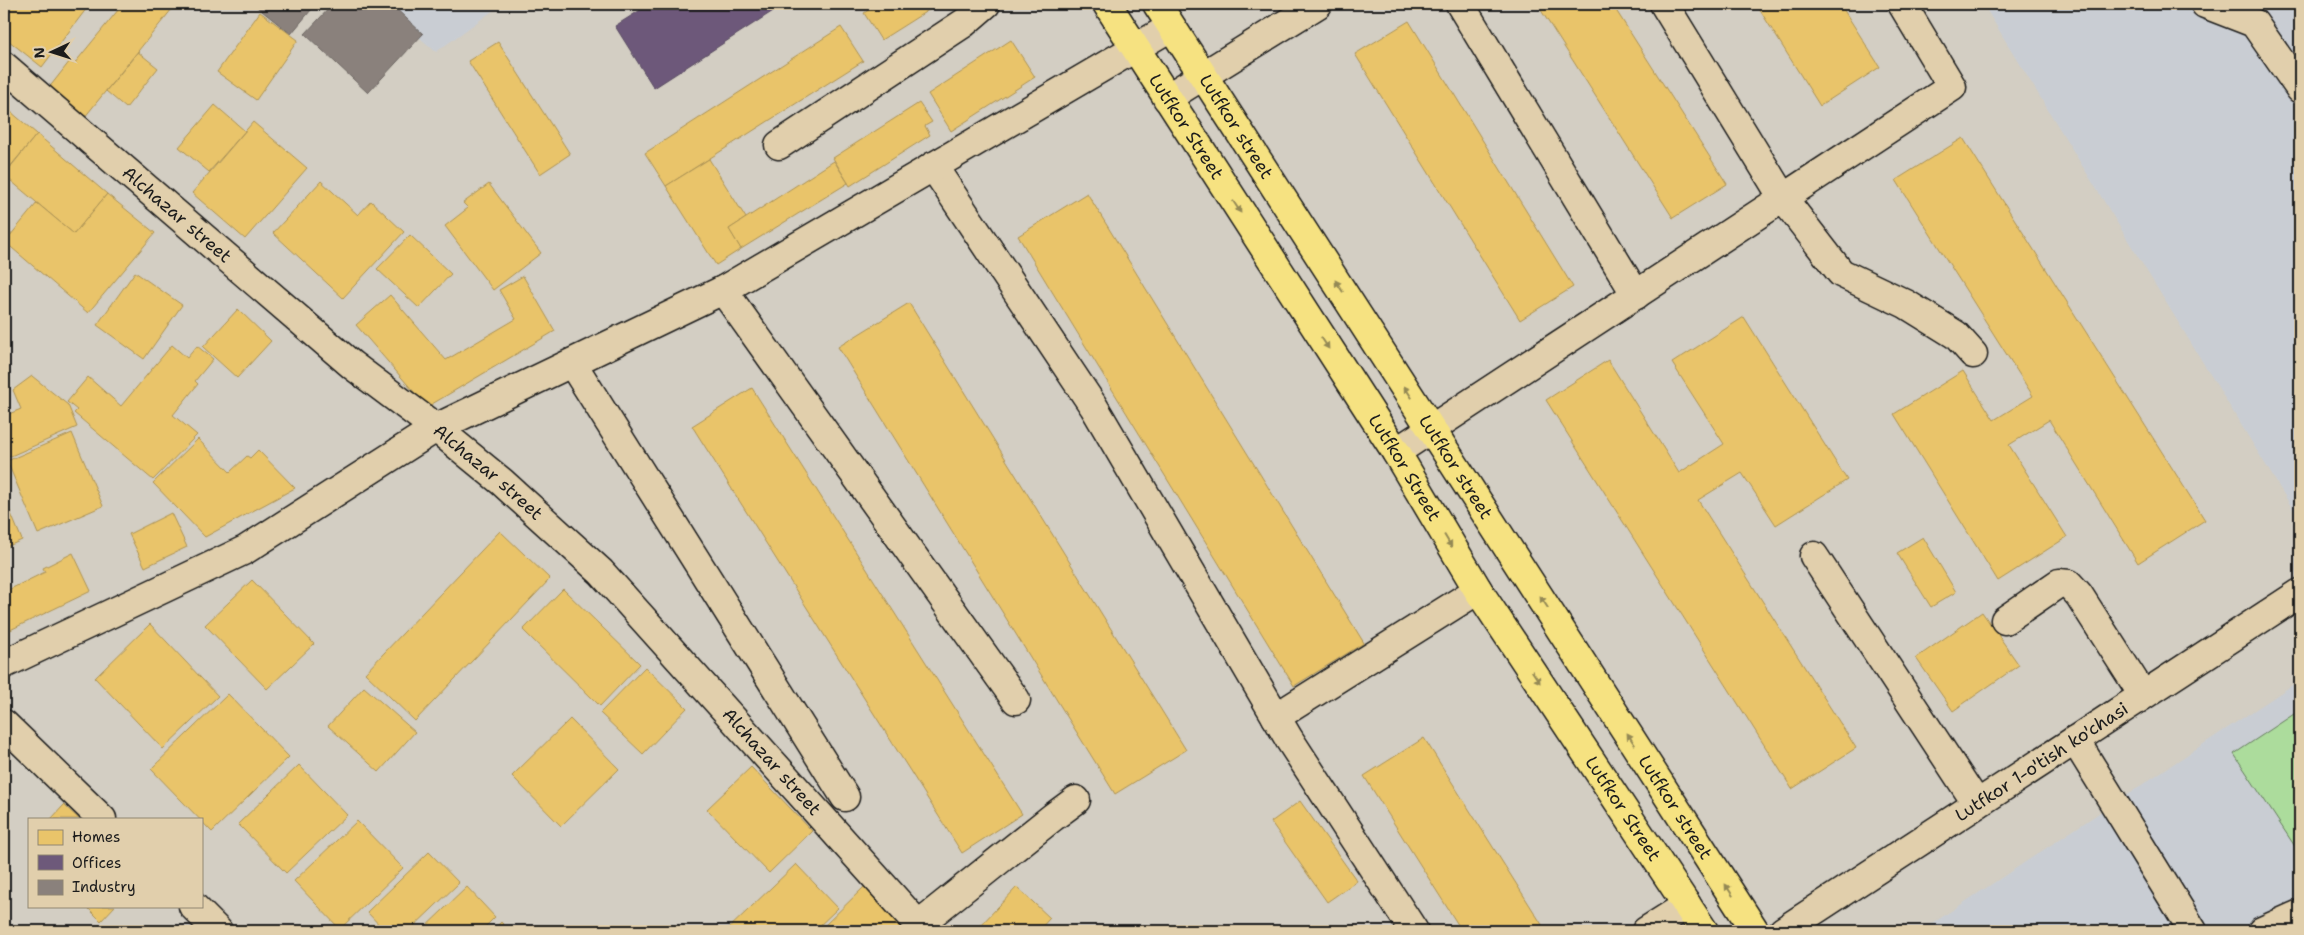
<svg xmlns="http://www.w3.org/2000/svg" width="2304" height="935" viewBox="0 0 2304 935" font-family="'Shantell Sans',sans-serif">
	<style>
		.built { fill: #c9cdd3 }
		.green { fill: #acdc9c; stroke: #647c5c }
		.homes { fill: #e9c46a; stroke: #ac9253 }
		.offices { fill: #6d597a; stroke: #55475e }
		.industry { fill: #8a817c; stroke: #69635f }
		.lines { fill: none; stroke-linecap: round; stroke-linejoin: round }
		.minor-casing { stroke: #1c1c1c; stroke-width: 31 }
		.major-casing { stroke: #1c1c1c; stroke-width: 31 }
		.minor { stroke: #e1cfac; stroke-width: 28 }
		.major { stroke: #f6e281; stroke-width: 28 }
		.oneway { fill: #948954 }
		.labels { text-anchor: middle; stroke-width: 5; stroke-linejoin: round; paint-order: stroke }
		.street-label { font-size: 18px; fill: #1c1c1c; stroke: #e1cfac }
	</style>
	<rect width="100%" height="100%" fill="#d3cec3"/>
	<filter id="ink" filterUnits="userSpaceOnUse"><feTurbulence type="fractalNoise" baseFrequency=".02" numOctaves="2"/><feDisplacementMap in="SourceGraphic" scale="10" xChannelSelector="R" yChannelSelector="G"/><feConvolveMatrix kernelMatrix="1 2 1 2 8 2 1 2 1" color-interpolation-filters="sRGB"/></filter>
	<g filter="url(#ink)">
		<g class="built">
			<path d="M381,4H502L436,52Z"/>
			<path d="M1983,4H2300V507L2294,511Z"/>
			<path d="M2300,680V931H1921Z"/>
		</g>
		<path class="green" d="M2300,710V854L2234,754Z"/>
		<g class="homes">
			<path d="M7,4H90L42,67L4,37V8Z"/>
			<path d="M123,4H176L84,118L48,89L70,61L74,64Z"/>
			<path d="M878,4H938L881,40L864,13Z"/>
			<path d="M1537,4H1612L1727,184L1673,218Z"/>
			<path d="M1756,4H1840L1880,67L1820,106Z"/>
			<path d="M260,12L298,40L256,100L217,72Z"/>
			<path d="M1409,21L1573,287L1520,320L1355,54Z"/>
			<path d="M841,27L863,61L666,186L645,153Z"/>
			<path d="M1011,40L1035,77L951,131L928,94Z"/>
			<path d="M498,42L570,154L540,174L468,61Z"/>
			<path d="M138,52L158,68L126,108L106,91Z"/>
			<path d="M919,103L932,122L925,126L930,135L850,186L833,158Z"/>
			<path d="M215,105L245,131L209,172L179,147Z"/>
			<path d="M4,106L37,134L4,174Z"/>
			<path d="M253,122L307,168L245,239L192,193Z"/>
			<path d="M37,134L107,194L74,234L4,175Z"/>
			<path d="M1963,138L2205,520L2138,563L2049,420L2009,445L2067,537L1998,581L1894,414L1963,371L1994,420L2033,396L1896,180Z"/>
			<path d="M709,159L746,218L729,229L741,249L716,265L666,186Z"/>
			<path d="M834,161L848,183L741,249L729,229Z"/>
			<path d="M321,181L358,215L371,201L404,232L343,298L273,233Z"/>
			<path d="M489,184L541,253L493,290L445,226L468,208L463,203Z"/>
			<path d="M1087,193L1364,643L1294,686L1018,236Z"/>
			<path d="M107,194L155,233L88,313L5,242L37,203L74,234Z"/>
			<path d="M410,235L451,274L419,308L377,269Z"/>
			<path d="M135,272L182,305L144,359L97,325Z"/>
			<path d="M523,276L555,331L427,407L356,325L390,295L446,360L516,319L499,290Z"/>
			<path d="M909,303L1186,750L1115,794L838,347Z"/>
			<path d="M238,309L271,341L237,378L203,347Z"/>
			<path d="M1744,317L1847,480L1776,525L1742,473L1698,500L1856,748L1792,789L1546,400L1608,360L1679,473L1724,444L1672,363Z"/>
			<path d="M172,345L187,358L197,346L213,359L195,381L198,384L173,415L197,435L153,480L74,413L77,410L67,402L88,377L121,406Z"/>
			<path d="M32,376L68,405L77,427L4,459V416L21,409L13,390Z"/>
			<path d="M752,388L1022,814L962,853L692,426Z"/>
			<path d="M72,433L103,506L38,534L7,461Z"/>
			<path d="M198,439L230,472L247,456L250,458L258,450L295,488L205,537L153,483Z"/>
			<path d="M4,497L22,540L4,548Z"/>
			<path d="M171,513L187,547L145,567L129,534Z"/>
			<path d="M500,531L550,579L415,721L365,673Z"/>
			<path d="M1923,537L1956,592L1931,607L1897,553Z"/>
			<path d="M73,553L91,591L4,633V592L45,572L43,568Z"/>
			<path d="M252,580L314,644L267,689L205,625Z"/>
			<path d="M563,589L640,664L600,706L523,630Z"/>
			<path d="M1982,612L2019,665L1953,711L1916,658Z"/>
			<path d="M150,624L218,696L163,749L95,678Z"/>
			<path d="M645,667L687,708L643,754L600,713Z"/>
			<path d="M364,687L415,732L379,772L328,726Z"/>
			<path d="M228,694L289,757L212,832L151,769Z"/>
			<path d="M570,719L619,769L561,826L512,776Z"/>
			<path d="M1424,738L1546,931H1462L1364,776Z"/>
			<path d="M299,765L347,815L286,873L238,824Z"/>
			<path d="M751,767L812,831L769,873L707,809Z"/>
			<path d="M1300,801L1357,881L1327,902L1271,822Z"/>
			<path d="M64,805L79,819H51Z"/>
			<path d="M357,821L403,868L340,929L294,881Z"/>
			<path d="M429,852L459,883L409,931H385L367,912Z"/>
			<path d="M796,864L838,908L814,931H726Z"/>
			<path d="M866,885L911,931H819Z"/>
			<path d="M467,887L495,917L481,931H421Z"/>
			<path d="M1017,887L1050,918L1038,931H984L979,927Z"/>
			<path d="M86,906H115L101,921Z"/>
			<path d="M501,922L510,931H492Z"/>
		</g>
		<path class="offices" d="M650,4H784L654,88L615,26Z"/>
		<g class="industry">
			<path d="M259,4H316L291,34L257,7Z"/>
			<path d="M333,4H391L423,34L368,93L305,34Z"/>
		</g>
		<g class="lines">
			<defs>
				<g id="minor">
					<path d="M1460,4L1636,295"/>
					<path d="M1664,4L1783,198L1841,273L1906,304L1956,335L1973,354"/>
					<path d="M2205,4L2254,23L2300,89"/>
					<path id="s1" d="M4,66L352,365L436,428L502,482L601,572L924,931"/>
					<path d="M1167,98L1318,4"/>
					<path d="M779,145L964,23L986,4"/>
					<path d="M933,166L1094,407L1289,739L1414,931"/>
					<path d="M723,290L1016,700"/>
					<path d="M572,363L845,797"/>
					<path d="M1396,452L1952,87L1902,4"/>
					<path d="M1814,556L1977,804"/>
					<path d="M2005,620L2059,583L2069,584L2079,595L2143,695"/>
					<path d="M4,664L245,550L436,428L723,290L1171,27"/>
					<path d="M1276,717L1478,590"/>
					<path d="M4,724L102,819"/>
					<path d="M2075,740L2193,931"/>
					<path d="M193,906L218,931"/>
					<path d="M918,925L1053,817L1076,800"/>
					<path d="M1646,931L1687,905"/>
					<path id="s2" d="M1783,931L2300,593"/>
					<path d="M2262,931L2300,914"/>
				</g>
				<g id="major">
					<path id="s3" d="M1107,4L1396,452L1478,590L1704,931"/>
					<path id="s4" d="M1157,4L1755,931"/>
				</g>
			</defs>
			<use href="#minor" class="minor-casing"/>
			<use href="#major" class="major-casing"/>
			<use href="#minor" class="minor"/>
			<use href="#major" class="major"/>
		</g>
		<defs><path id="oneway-solid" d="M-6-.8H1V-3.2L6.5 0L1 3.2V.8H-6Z" transform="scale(1.25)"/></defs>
		<g class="oneway">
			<use href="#oneway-solid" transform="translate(1237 207) rotate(57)"/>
			<use href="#oneway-solid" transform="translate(1339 286) rotate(-123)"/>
			<use href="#oneway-solid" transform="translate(1325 343) rotate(57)"/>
			<use href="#oneway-solid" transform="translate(1408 392) rotate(-123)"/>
			<use href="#oneway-solid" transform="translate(1448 541) rotate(59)"/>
			<use href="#oneway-solid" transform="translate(1544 602) rotate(-123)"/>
			<use href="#oneway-solid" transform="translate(1536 677) rotate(56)"/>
			<use href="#oneway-solid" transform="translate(1631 739) rotate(-123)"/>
			<use href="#oneway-solid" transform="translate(1729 890) rotate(-123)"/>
		</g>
	</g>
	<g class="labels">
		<g class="street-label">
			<text dy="6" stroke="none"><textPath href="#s3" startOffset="146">Lutfkor Street</textPath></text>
			<text dy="6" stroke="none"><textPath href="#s4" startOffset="146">Lutfkor street</textPath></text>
			<text dy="6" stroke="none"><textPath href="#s1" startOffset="228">Alchazar street</textPath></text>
			<text dy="6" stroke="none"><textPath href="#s4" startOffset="551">Lutfkor street</textPath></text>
			<text dy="6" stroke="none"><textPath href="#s3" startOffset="551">Lutfkor Street</textPath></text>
			<text dy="6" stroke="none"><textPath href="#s1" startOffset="632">Alchazar street</textPath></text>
			<text dy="6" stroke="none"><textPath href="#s1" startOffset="1038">Alchazar street</textPath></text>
			<text dy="6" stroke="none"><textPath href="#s2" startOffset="309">Lutfkor 1-o'tish ko'chasi</textPath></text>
			<text dy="6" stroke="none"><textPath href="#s4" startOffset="956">Lutfkor street</textPath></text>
			<text dy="6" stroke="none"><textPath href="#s3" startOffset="956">Lutfkor Street</textPath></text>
		</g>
	</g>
	<rect width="2304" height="935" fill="none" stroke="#e1cfac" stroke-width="20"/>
	<rect x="10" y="10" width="2284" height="915" fill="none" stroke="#1c1c1c" stroke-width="2" filter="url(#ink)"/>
	<rect x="28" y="818" width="175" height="90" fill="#e1cfac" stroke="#928772"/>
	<rect x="38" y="830" width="25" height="15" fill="#e9c46a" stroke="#928772"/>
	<text x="72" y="842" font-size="15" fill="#1c1c1c">Homes</text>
	<rect x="38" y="855" width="25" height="15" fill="#6d597a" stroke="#928772"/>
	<text x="72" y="868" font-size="15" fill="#1c1c1c">Offices</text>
	<rect x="38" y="880" width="25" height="15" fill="#8a817c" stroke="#928772"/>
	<text x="72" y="892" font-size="15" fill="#1c1c1c">Industry</text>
	<g transform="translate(52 52) rotate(266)" stroke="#e1cfac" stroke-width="4" paint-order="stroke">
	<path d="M0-4L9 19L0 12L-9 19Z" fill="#1c1c1c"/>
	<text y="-8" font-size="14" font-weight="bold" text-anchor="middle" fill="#1c1c1c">N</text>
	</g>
</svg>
